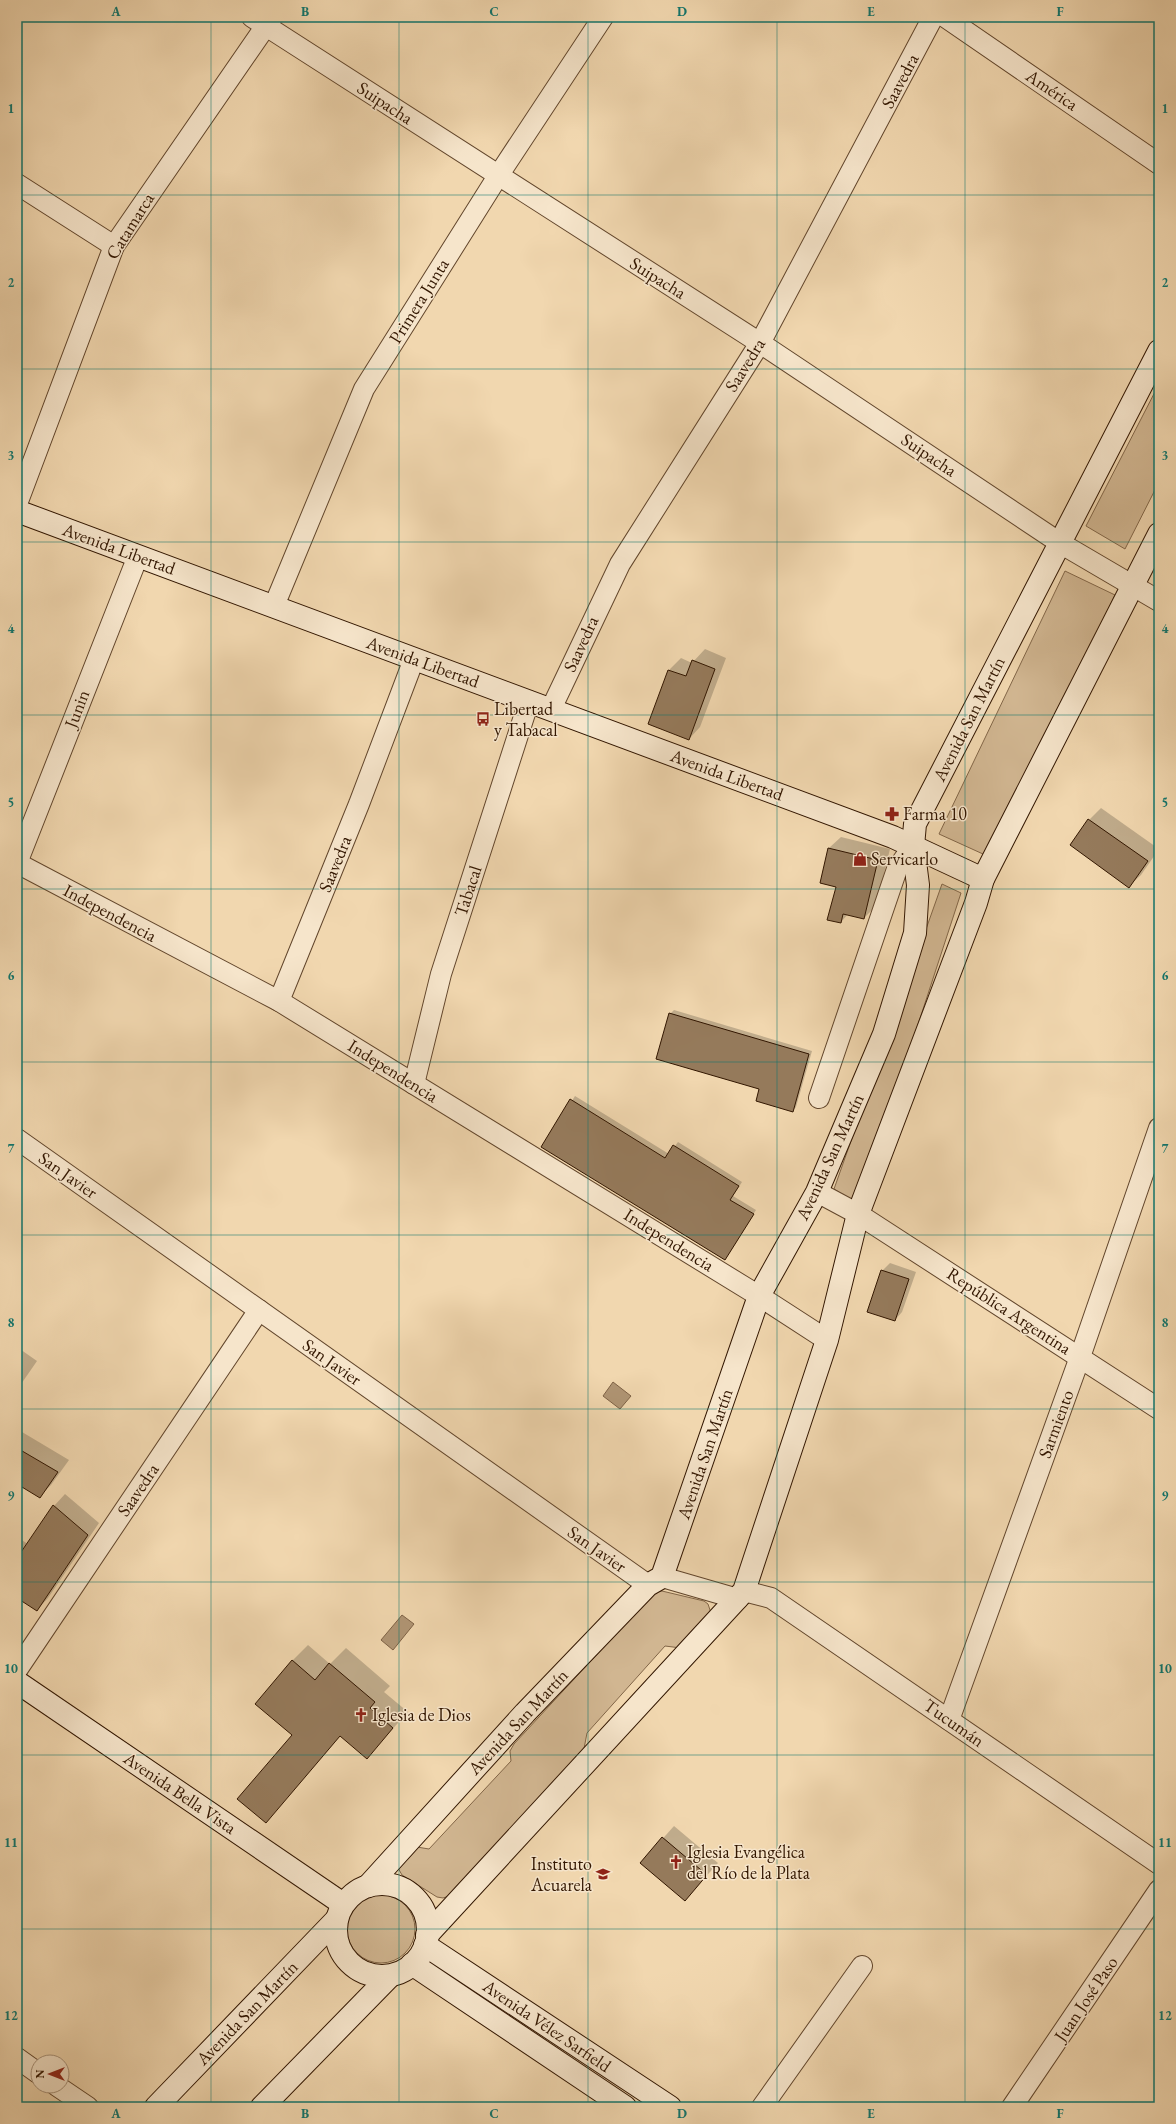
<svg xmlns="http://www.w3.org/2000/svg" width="1176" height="2124" viewBox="0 0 1176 2124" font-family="'EB Garamond',serif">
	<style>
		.green { fill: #d1b691; stroke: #826648 }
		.water { fill: #b09574; stroke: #7e6246 }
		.shadow { fill: #0003 }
		.building { fill: #957a5b; stroke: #321600 }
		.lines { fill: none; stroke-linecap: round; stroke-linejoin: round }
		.street-casing { stroke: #62462c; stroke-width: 22 }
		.secondary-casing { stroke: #321600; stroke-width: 24 }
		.street { stroke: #f6e5cb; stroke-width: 20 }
		.secondary { stroke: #f6e5cb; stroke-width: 22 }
		.grid { fill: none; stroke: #0f766e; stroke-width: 1; stroke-opacity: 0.55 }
		.labels { text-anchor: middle; stroke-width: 3; stroke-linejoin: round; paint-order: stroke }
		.street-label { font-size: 18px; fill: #321600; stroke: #f6e5cb }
		.poi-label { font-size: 18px; fill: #321600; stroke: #f6e5cb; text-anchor: start }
		.neatline { fill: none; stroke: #0f766e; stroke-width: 1.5 }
		.grid-label { font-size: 13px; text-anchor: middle; font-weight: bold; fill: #0f766e }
	</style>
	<rect width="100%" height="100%" fill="#f1d7af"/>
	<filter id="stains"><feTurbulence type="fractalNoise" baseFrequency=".005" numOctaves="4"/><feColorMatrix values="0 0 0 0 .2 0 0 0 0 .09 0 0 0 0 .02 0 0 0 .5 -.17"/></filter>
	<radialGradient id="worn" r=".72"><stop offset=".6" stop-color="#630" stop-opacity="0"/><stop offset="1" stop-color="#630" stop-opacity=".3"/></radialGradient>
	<g class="green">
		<path d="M1159,384V482L1125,549L1086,526Z"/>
		<path d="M1065,571L1115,595L994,859L939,834Z"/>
		<path d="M942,884L961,893L859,1205L834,1189Z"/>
		<path d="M662,1591L704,1601L708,1604L711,1613L681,1648L665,1646L587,1733L582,1759L449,1896L443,1898L437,1897L402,1875L398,1868L417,1847L429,1849L511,1761L510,1751L514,1744L650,1597L656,1592Z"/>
		<circle cx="381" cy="1929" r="34"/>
	</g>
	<g class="water">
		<path d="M613,1382L631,1396L620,1409L603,1396Z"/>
		<path d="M402,1615L414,1624L393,1650L381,1640Z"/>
	</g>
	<g class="shadow">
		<path d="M705,649L726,658L700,727L689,739L649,724L669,670L681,658L692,663Z"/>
		<path d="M1101,808L1159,849L1141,875L1129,886L1071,845L1089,820Z"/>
		<path d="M841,837L890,849L876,906L864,918L848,914L841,922L837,887L829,848Z"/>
		<path d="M674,1010L812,1051L796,1107L793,1111L760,1088L670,1014Z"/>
		<path d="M575,1096L669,1154L678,1142L742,1182L733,1196L756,1210L725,1259L543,1146Z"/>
		<path d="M890,1263L916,1272L902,1312L895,1320L882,1271Z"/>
		<path d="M17,1347L37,1361L17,1390Z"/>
		<path d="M17,1429L69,1460L51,1485L40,1496L17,1483Z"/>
		<path d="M65,1494L99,1523L48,1598L37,1610L17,1598V1537L28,1544L54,1506Z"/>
		<path d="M308,1645L330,1664L346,1648L390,1686L384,1692L408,1712L367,1757L341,1735L265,1822L293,1735L292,1661Z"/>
		<path d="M674,1826L718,1863L685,1900L641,1863Z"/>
	</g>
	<g class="building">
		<path d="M692,660L715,669L689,740L648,724L668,670L686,676Z"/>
		<path d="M1088,819L1148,861L1129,888L1070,845Z"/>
		<path d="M828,848L878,860L864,919L843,914L841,923L827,920L836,887L820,883Z"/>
		<path d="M669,1013L809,1054L793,1112L756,1101L759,1089L656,1059Z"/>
		<path d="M570,1099L665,1158L673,1145L739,1186L730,1200L754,1214L725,1260L541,1147Z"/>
		<path d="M881,1270L909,1279L895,1321L867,1312Z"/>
		<path d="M17,1448L58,1472L40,1498L17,1484Z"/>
		<path d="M53,1505L88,1535L37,1611L17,1598V1558Z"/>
		<path d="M292,1660L315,1680L329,1663L375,1702L370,1708L393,1728L367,1759L340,1736L266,1823L237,1799L292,1735L255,1704Z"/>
		<path d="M662,1837L707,1875L685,1901L640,1863Z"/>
	</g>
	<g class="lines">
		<defs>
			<g id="street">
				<path d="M252,17L760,343L1060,543L1159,601"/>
				<path d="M945,17L1159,164"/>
				<path d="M17,184L114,246"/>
				<path d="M17,504L114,246L272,17"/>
				<path d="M274,606L364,389L498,176L603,17"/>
				<path d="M551,709L620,564L760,343L933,17"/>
				<path d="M17,863L279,1001L759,1296L827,1340"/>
				<path d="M17,863L138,556"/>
				<path d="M279,1001L359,804L414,659"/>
				<path d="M414,1084L441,974L529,701"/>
				<path d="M819,1098L897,869L913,846"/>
				<path d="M17,1139L648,1585"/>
				<path d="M817,1192L858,1214L1159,1409"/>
				<path d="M662,1577L738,1599"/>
				<path d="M744,1591L771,1598L1159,1864"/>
				<path d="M17,1670L259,1310"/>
				<path d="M949,1720L1080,1357L1159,1128"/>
				<path d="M17,2058L38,2073"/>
				<path d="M57,2086L88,2107"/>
				<path d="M762,2107L862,1966"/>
				<path d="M1012,2107L1159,1890"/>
			</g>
			<g id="secondary">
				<path d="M17,511L893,837L983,879"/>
				<path d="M17,1682L343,1904"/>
				<circle cx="382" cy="1930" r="46"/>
				<path d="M368,1886L525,1713L648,1585L662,1577L759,1296L817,1192L884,1034L915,933L918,885L913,846L915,824L1159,351"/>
				<path d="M427,1935L744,1591L827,1340L858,1214L976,903L983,879L1159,534"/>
				<path d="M425,1945L670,2107"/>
				<path d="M412,1964L625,2107"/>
				<path d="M156,2107L337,1919"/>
				<path d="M262,2107L390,1976"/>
			</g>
		</defs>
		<use href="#street" class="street-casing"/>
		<use href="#secondary" class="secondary-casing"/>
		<use href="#street" class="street"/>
		<use href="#secondary" class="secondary"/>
	</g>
	<path class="grid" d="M211,17V2107M399,17V2107M588,17V2107M777,17V2107M965,17V2107M17,195H1159M17,369H1159M17,542H1159M17,715H1159M17,889H1159M17,1062H1159M17,1235H1159M17,1409H1159M17,1582H1159M17,1755H1159M17,1929H1159"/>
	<defs>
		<symbol id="bus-bare" viewBox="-9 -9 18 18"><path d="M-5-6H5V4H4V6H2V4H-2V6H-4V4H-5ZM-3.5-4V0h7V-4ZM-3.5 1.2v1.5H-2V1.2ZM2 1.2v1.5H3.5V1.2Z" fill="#8f2418" stroke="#f6e5cb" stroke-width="2.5" paint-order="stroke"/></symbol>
		<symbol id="pharmacy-bare" viewBox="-9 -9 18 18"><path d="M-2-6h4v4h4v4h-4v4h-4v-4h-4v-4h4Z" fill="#8f2418" stroke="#f6e5cb" stroke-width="2.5" paint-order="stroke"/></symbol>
		<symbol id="shop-bare" viewBox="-9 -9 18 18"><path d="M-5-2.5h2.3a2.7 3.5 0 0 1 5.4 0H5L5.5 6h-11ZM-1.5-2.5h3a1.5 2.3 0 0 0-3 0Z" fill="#8f2418" stroke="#f6e5cb" stroke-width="2.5" paint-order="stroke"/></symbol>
		<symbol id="church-bare" viewBox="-9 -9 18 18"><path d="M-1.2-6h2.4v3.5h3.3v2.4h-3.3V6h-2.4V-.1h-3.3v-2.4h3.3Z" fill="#8f2418" stroke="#f6e5cb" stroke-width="2.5" paint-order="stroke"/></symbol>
		<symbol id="school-bare" viewBox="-9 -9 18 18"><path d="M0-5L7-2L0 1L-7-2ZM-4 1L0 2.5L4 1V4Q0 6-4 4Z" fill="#8f2418" stroke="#f6e5cb" stroke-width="2.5" paint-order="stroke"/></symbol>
	</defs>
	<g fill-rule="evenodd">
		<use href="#bus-bare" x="473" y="709" width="20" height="20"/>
		<use href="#pharmacy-bare" x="882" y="804" width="20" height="20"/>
		<use href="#shop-bare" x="850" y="849" width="20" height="20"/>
		<use href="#church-bare" x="351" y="1705" width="20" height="20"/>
		<use href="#church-bare" x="666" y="1852" width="20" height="20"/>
		<use href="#school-bare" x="593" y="1864" width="20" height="20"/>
	</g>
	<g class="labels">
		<g class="street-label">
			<text transform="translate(900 81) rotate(-62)" y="6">Saavedra</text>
			<text transform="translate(1052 90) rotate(34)" y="6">América</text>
			<text transform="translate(385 103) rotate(33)" y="6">Suipacha</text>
			<text transform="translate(130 226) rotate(-58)" y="6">Catamarca</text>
			<text transform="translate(658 278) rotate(32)" y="6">Suipacha</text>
			<text transform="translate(419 301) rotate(-58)" y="6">Primera Junta</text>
			<text transform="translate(745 365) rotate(-58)" y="6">Saavedra</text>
			<text transform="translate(929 455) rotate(34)" y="6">Suipacha</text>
			<text transform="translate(119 549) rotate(20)" y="6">Avenida Libertad</text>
			<text transform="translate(581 644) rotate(-65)" y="6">Saavedra</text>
			<text transform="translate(423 662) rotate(20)" y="6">Avenida Libertad</text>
			<text transform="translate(77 709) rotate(-69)" y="6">Junin</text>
			<text transform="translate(969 719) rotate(-63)" y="6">Avenida San Martín</text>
			<text transform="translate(727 775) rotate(20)" y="6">Avenida Libertad</text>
			<text transform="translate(335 864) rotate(-68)" y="6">Saavedra</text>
			<text transform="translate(468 891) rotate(-72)" y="6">Tabacal</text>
			<text transform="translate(110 913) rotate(28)" y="6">Independencia</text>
			<text transform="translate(393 1071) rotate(32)" y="6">Independencia</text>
			<text transform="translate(830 1157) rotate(-65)" y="6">Avenida San Martín</text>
			<text transform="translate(68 1175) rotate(35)" y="6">San Javier</text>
			<text transform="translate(669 1240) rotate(32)" y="6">Independencia</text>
			<text transform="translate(1009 1311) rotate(33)" y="6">República Argentina</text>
			<text transform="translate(332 1362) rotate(35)" y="6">San Javier</text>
			<text transform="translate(1056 1424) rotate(-70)" y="6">Sarmiento</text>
			<text transform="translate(705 1454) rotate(-71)" y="6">Avenida San Martín</text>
			<text transform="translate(138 1490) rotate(-56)" y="6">Saavedra</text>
			<text transform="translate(597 1549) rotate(35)" y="6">San Javier</text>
			<text transform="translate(518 1722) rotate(-47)" y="6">Avenida San Martín</text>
			<text transform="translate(954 1723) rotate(35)" y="6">Tucumán</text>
			<text transform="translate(180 1793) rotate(34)" y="6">Avenida Bella Vista</text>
			<text transform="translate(1086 1999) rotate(-56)" y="6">Juan José Paso</text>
			<text transform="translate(247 2013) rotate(-46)" y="6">Avenida San Martín</text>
			<text transform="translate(547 2026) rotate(34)" y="6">Avenida Vélez Sarfield</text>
		</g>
		<g class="poi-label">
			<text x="494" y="715">Libertad<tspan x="494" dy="21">y Tabacal</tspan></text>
			<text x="903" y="820">Farma 10</text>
			<text x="871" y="865">Servicarlo</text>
			<text x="372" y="1721">Iglesia de Dios</text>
			<text x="687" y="1858">Iglesia Evangélica<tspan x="687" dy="21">del Río de la Plata</tspan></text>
			<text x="592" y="1870" text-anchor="end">Instituto<tspan x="592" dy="21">Acuarela</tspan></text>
		</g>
	</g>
	<rect width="1176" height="2124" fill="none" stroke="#f1d7af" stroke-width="44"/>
	<g transform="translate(50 2074) rotate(270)"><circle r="19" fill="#f6e5cb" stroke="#a8927a"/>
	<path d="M0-3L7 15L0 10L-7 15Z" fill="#8f2418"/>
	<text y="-6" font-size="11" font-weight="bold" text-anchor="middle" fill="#321600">N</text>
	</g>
	<rect x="22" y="22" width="1132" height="2080" class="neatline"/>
	<g class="grid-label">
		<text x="116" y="16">A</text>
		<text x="305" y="16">B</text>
		<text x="494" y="16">C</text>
		<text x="682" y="16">D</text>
		<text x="871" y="16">E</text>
		<text x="1060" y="16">F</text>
		<text x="11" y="113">1</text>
		<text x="1165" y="113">1</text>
		<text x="11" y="287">2</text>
		<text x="1165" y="287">2</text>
		<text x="11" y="460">3</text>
		<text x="1165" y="460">3</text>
		<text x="11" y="633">4</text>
		<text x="1165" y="633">4</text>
		<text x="11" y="807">5</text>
		<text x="1165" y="807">5</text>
		<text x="11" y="980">6</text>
		<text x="1165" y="980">6</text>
		<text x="11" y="1153">7</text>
		<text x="1165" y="1153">7</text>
		<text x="11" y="1327">8</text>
		<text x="1165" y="1327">8</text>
		<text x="11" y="1500">9</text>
		<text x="1165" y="1500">9</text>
		<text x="11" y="1673">10</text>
		<text x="1165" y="1673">10</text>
		<text x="11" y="1847">11</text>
		<text x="1165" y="1847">11</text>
		<text x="11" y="2020">12</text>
		<text x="1165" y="2020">12</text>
		<text x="116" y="2118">A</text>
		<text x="305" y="2118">B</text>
		<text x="494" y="2118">C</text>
		<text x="682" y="2118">D</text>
		<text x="871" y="2118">E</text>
		<text x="1060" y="2118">F</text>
	</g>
	<rect width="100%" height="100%" filter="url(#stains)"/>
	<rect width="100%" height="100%" fill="url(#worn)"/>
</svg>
